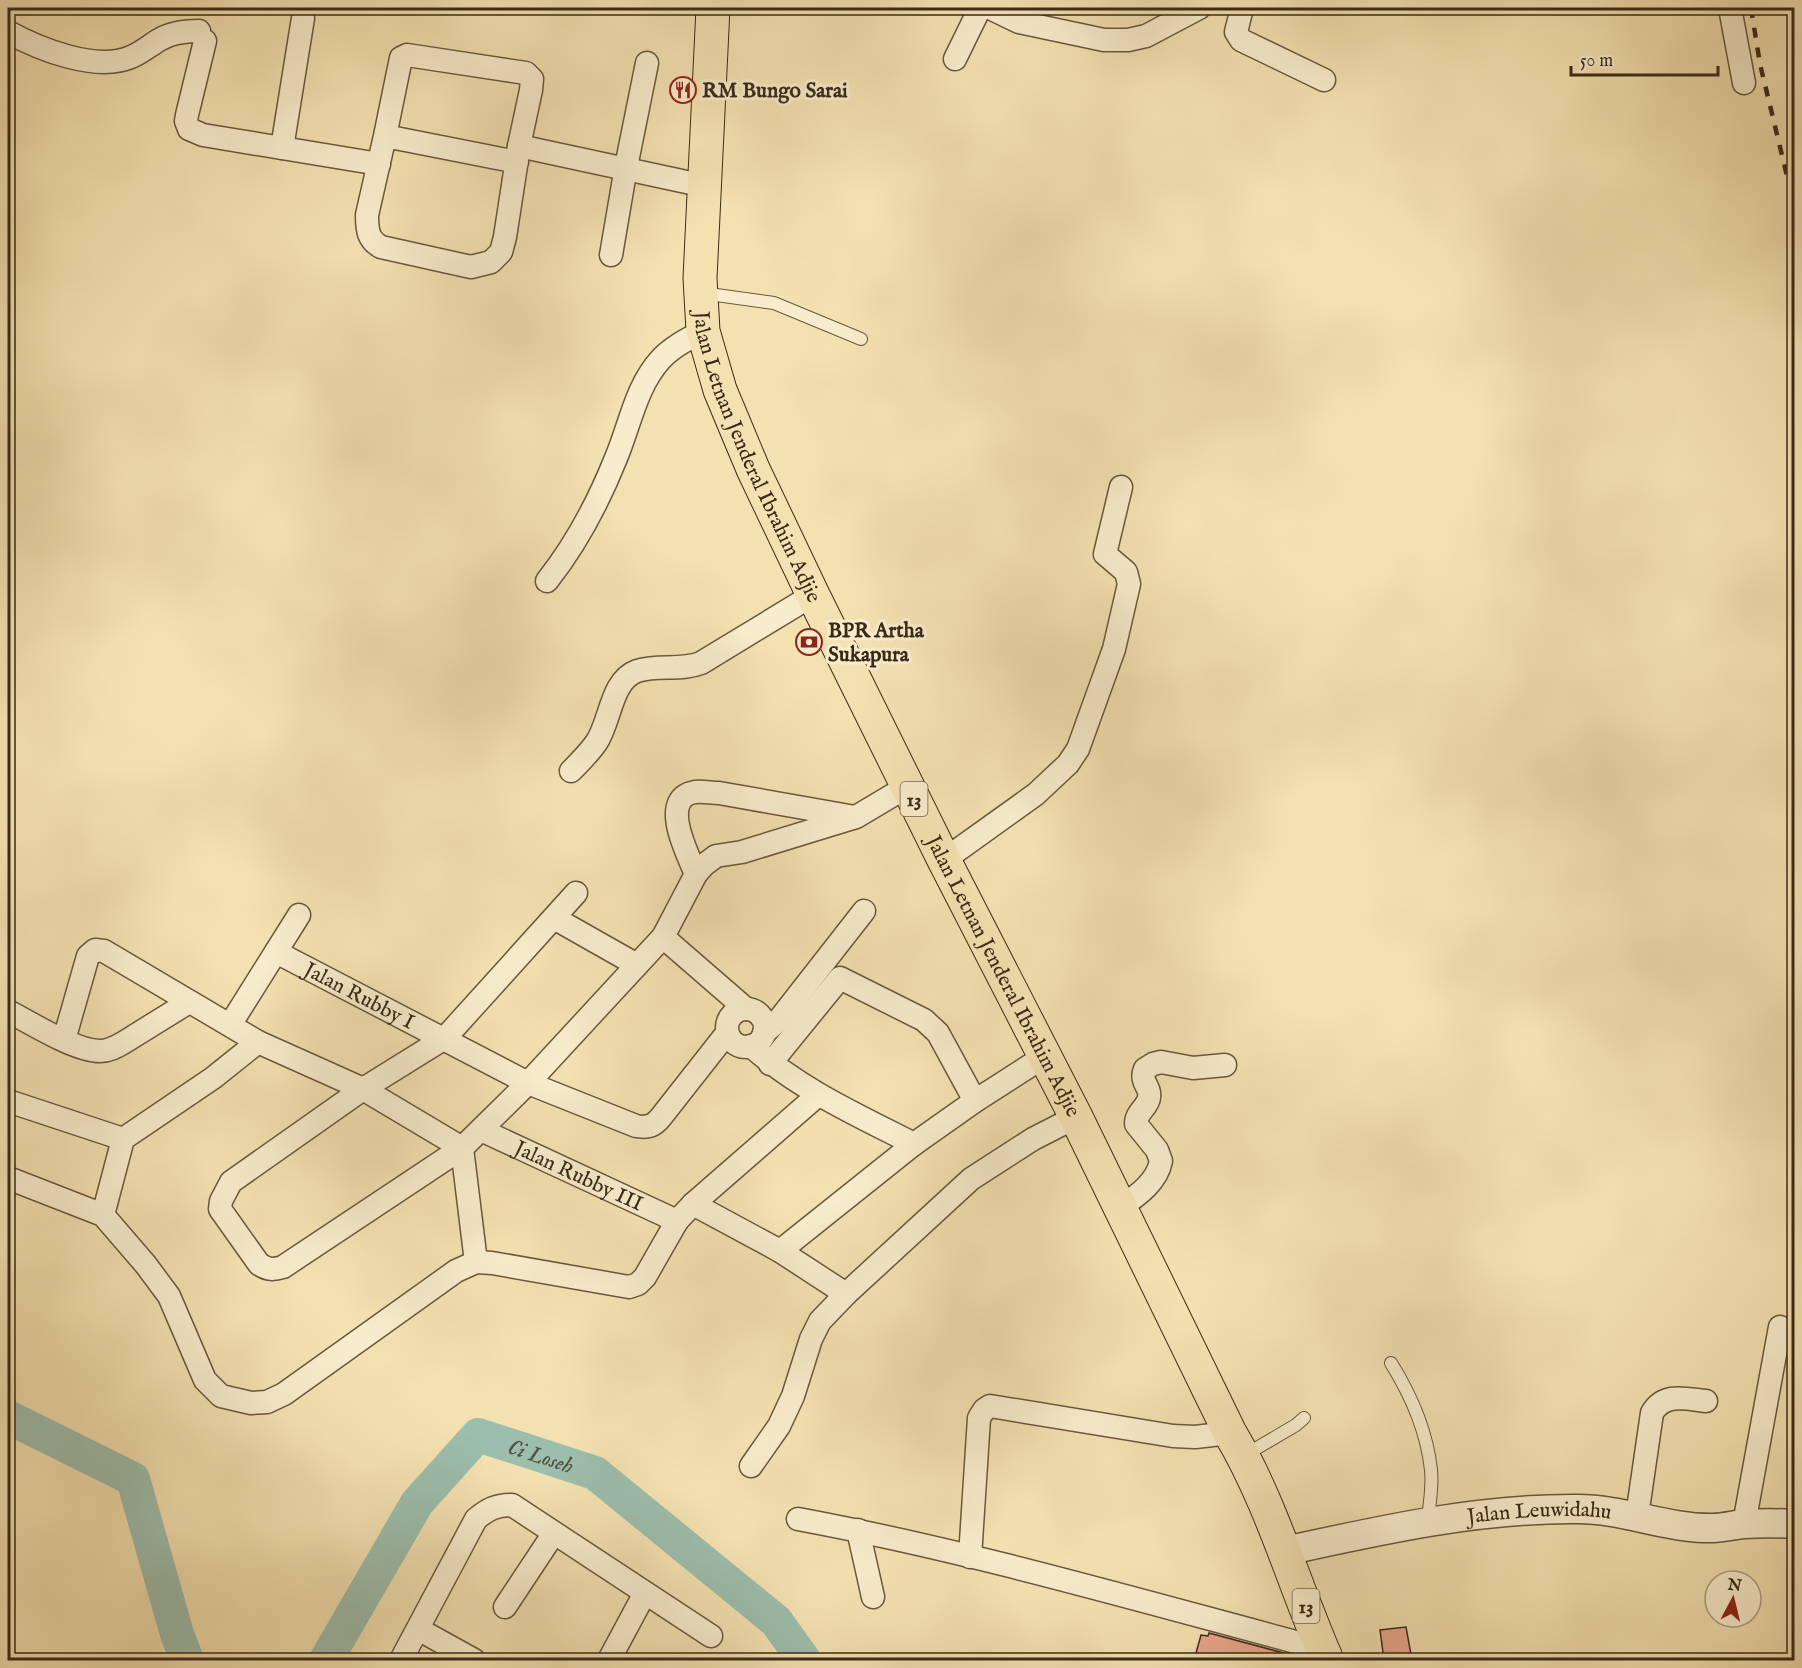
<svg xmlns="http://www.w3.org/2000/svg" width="1802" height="1668" viewBox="0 0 1802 1668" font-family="'IM FELL English',serif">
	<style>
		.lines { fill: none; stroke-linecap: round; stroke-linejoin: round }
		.river { stroke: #9cbeac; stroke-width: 34 }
		.building { fill: #e9a78c; stroke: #392a18; stroke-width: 1.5 }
		.service-casing { stroke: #68583e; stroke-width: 14 }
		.minor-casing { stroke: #68583e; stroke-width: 25 }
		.tertiary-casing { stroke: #68583e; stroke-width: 31 }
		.trunk-casing { stroke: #392a18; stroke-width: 35 }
		.service { stroke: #f8eccc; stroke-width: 12 }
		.minor { stroke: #f8eccc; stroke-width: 22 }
		.tertiary { stroke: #f8eccc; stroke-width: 28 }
		.trunk { stroke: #f4e1b1; stroke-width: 33 }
		.rail { stroke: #392a18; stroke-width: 4.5; stroke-dasharray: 10 10; stroke-linecap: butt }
		.labels { text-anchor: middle; stroke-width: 6; stroke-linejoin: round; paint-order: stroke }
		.shield { fill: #f8eccc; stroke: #72644e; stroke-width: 1.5 }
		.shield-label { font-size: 20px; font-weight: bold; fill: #392a18 }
		.poi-label { font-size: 21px; font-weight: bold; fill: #392a18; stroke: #f8eccc; text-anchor: start }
		.street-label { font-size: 21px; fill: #392a18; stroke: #f8eccc }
		.water-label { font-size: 22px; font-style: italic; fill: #524f3d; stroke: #f8eccc }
	</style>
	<rect width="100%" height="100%" fill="#f4e1b1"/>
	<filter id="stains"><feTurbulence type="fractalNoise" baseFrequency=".00333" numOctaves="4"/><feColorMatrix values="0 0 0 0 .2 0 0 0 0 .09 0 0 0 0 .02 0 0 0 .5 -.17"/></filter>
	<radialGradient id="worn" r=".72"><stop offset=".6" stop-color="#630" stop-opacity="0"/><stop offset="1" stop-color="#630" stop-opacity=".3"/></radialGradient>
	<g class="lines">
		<g class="river">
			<path d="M8,1417L133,1479L177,1634L187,1660"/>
			<path id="s1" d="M326,1660L417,1503L478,1435L595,1473L776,1621L804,1660"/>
		</g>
	</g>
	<g class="building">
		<path d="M1406,1627L1412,1660H1384L1380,1630Z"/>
		<path d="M1209,1633L1306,1659L1307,1660H1194L1201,1635L1208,1636Z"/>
	</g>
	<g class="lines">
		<defs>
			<g id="service">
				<path d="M702,293L774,303L861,339"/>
				<path d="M1391,1363C1411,1395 1427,1432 1431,1470C1433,1487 1429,1505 1428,1521"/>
				<path d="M1245,1455L1296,1425L1304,1418"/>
			</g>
			<g id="minor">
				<path d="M990,8L1019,22L1104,40H1128L1146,36L1199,8"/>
				<path d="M1242,8L1236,32L1241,40L1324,80"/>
				<path d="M1730,8L1744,83"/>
				<path d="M8,32C39,49 96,72 131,57C141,53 149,46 159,40C170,33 185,31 199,31"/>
				<path d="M205,41L187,115L186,121L189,129L203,135L379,164"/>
				<path d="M955,59L980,8"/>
				<path d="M385,136L367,215C367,230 368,240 381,247L471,267L491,262L501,252L505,237L519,146L531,90L532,79L526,73L407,55L401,58L385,136L517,162"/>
				<path d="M519,146L705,186"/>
				<path d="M282,148L303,18"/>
				<path d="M611,255L626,167L647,63"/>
				<path d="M547,581C577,543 598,503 616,458C630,425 636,386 661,359C672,347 688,339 703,331"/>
				<path d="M571,771C580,762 589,753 596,743C611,722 610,681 637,671C657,664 681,671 701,663L813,595"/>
				<path d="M944,860L1036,794L1068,764L1078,749L1114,649L1129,584L1126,572L1105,554L1121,487"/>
				<path d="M696,874C688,855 658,798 695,792C703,791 711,793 719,793L855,817"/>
				<path d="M576,893L445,1038L363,1089L231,1182L221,1201L220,1209L259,1264C268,1270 273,1270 283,1267L462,1148L528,1083L663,937L696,874L704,865L716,856L742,852L856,817L908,786"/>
				<path d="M554,918L637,965"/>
				<path d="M663,937L746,1009"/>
				<path id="s2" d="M276,952L528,1083L636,1126C648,1128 654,1126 661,1117L727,1033"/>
				<circle cx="746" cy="1028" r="19"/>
				<path d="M8,1011C31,1023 75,1051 100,1051C109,1051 116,1047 123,1043L189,1002"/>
				<path d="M230,1025L299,915"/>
				<path d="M764,1033L778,1021L864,911"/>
				<path d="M64,1040L88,956L95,950L104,951L258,1042"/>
				<path d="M751,1046C799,1089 857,1115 914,1144"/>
				<path d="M770,1064L840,978L924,1020L938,1033L975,1101"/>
				<path d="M8,1101L123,1139"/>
				<path id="s3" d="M481,1130L677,1221"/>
				<path d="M8,1178L103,1215L146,1265L169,1296L205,1380L221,1396L251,1403L267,1402L284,1394L456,1271L476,1262L492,1263L629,1287L638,1284L645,1277L677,1221L693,1204L818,1095"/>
				<path d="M693,1204L780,1251L914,1144L975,1101L1045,1056"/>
				<path d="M1121,1207C1138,1195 1157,1182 1161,1161L1157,1150L1136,1124C1136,1112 1147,1108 1149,1098C1152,1087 1139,1083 1145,1069L1153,1064L1161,1062L1193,1068L1225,1065"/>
				<path d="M103,1215L123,1139L213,1078L258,1042L363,1089L462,1148L476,1262"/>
				<path d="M780,1251L846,1294"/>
				<path d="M751,1466L779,1426L793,1396L811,1339L820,1321L846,1294L971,1179L1033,1139L1076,1117"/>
				<path d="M1637,1516L1652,1413C1664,1392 1686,1399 1706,1401"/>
				<path d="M798,1519C975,1552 1148,1603 1322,1649"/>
				<path d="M1744,1524L1780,1327"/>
				<path d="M858,1530L873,1597"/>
				<path d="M970,1557L979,1418L984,1410L990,1406L1173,1436L1195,1437L1230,1433"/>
				<path d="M505,1607L554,1533"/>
				<path d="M418,1629L474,1660"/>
				<path d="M401,1660L476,1519C488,1509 496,1505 512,1505L711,1636"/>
				<path d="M609,1660L645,1593"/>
			</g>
			<g id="tertiary">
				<path id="s4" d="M1285,1551C1381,1530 1479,1508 1578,1509C1624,1509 1667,1529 1713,1528C1723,1528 1734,1525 1744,1524C1761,1523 1778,1523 1794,1524"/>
			</g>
			<g id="trunk">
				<path id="s5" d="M713,8L700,278L703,331L720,390L753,469L813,595L944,860L1076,1117L1230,1433C1272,1504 1294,1585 1327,1660"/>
			</g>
		</defs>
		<use href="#service" class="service-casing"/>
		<use href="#minor" class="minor-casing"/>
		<use href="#tertiary" class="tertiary-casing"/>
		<use href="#trunk" class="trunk-casing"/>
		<use href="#service" class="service"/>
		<use href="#minor" class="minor"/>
		<use href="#tertiary" class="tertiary"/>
		<use href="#trunk" class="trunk"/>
		<path class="rail" d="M1751,8L1760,64L1794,205"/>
	</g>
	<defs>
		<symbol id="restaurant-ring" viewBox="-11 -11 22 22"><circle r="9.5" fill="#f8eccc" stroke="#8f2418" stroke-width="1.5"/><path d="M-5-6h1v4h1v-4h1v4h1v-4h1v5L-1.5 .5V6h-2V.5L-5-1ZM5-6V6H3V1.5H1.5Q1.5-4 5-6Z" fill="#8f2418"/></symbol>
		<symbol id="bank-ring" viewBox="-11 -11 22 22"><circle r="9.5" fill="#f8eccc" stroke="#8f2418" stroke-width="1.5"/><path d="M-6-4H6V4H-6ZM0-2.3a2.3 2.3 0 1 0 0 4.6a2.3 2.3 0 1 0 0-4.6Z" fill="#8f2418"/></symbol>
	</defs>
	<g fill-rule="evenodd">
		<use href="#restaurant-ring" x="668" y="75" width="30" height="30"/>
		<use href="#bank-ring" x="794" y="627" width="30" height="30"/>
	</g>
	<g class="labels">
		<g class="shield">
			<rect x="900.5" y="782" width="27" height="34" rx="4.5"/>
			<rect x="1292.5" y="1589" width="27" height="34" rx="4.5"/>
		</g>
		<g class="shield-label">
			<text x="914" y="806">13</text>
			<text x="1306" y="1613">13</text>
		</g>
		<g class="poi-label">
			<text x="702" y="97">RM Bungo Sarai</text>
			<text x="828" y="637">BPR Artha<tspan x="828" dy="24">Sukapura</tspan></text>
		</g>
		<g class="street-label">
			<text dy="7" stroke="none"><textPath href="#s5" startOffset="460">Jalan Letnan Jenderal Ibrahim Adjie</textPath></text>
			<text dy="7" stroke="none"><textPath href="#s5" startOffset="1036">Jalan Letnan Jenderal Ibrahim Adjie</textPath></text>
			<text dy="7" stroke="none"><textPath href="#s2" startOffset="94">Jalan Rubby I</textPath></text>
			<text dy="7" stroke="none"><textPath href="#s3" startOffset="108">Jalan Rubby III</textPath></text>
			<text dy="7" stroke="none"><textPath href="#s4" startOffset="258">Jalan Leuwidahu</textPath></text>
		</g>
		<g class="water-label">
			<text dy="8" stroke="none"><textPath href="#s1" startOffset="339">Ci Loseh</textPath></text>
		</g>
	</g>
	<rect width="1802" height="1668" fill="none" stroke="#f4e1b1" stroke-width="30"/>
	<rect x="9" y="9" width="1784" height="1650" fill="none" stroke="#392a18" stroke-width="3"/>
	<rect x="15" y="15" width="1772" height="1638" fill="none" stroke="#392a18" stroke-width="1.5"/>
	<g transform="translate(1733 1599) rotate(7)"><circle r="28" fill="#f8eccc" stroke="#ac9e84" stroke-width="1.5"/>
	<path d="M0-4.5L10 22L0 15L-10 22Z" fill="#8f2418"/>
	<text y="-9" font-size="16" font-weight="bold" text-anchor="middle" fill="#392a18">N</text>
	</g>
	<path d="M1571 66v9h147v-9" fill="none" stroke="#392a18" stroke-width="3"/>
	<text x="1580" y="66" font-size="18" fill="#392a18" stroke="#f8eccc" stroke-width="4.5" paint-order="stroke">50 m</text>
	<rect width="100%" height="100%" filter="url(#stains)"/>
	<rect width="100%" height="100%" fill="url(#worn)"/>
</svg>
